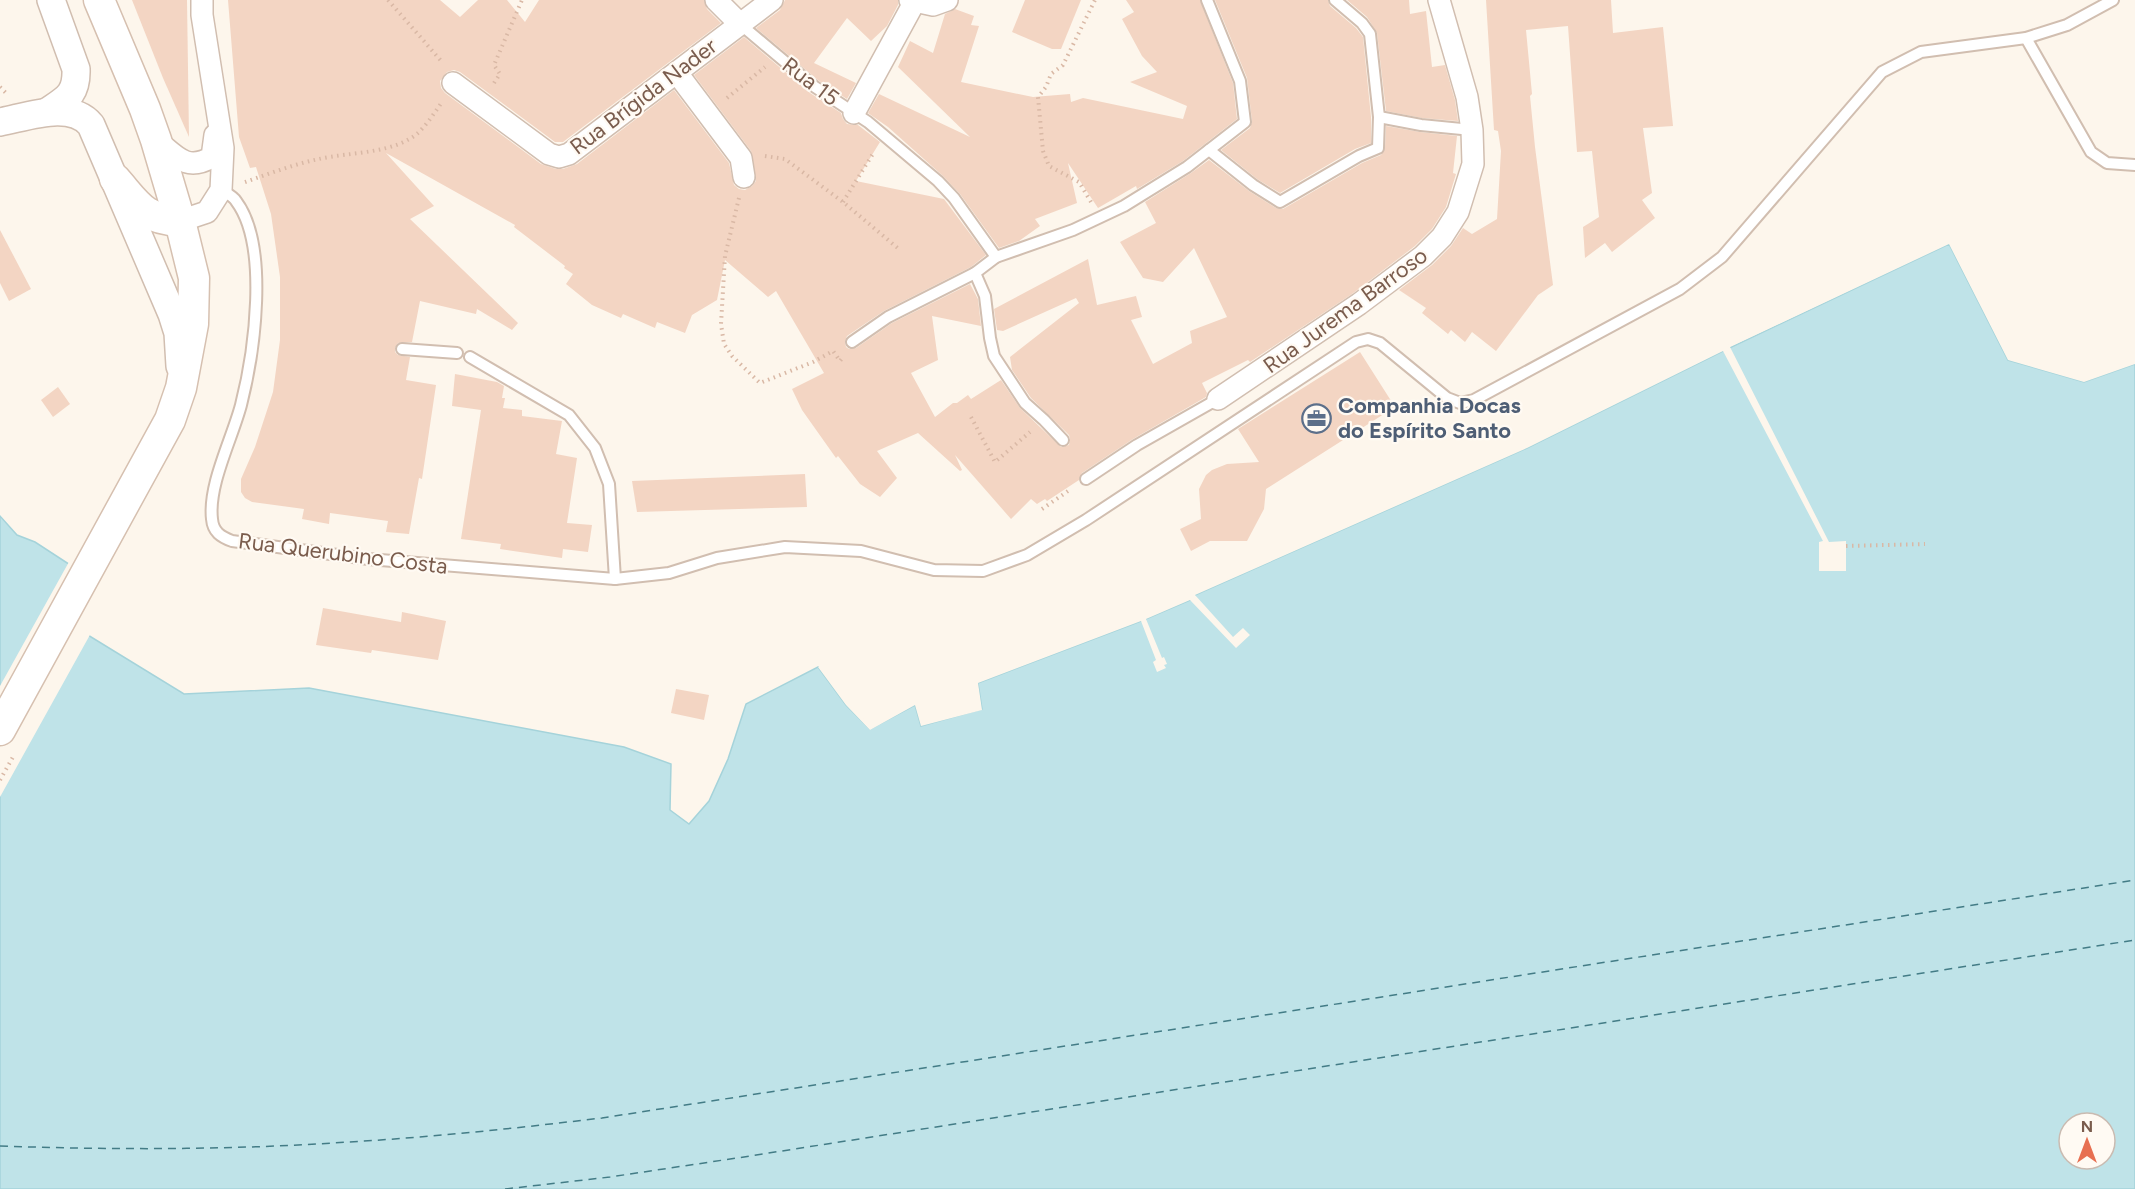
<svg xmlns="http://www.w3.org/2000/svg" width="2135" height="1189" viewBox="0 0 2135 1189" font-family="Figtree,sans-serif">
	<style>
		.water { fill: #bfe3e8; stroke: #a5d3da; stroke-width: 1.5; fill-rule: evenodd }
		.pier { fill: #fdf6ec }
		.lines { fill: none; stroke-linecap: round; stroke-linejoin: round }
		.ferry { stroke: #437c86; stroke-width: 1.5; stroke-dasharray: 8 6; stroke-linecap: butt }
		.building { fill: #f3d5c3 }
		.service-casing { stroke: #d1beb0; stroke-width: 14 }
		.minor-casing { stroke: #d1beb0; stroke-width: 24 }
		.tertiary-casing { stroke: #d1beb0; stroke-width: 30 }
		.secondary-casing { stroke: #d6c0b0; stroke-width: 33 }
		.path { stroke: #d9b8a5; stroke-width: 4; stroke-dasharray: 1.5 4.5; stroke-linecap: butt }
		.service { stroke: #fff; stroke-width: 10 }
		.minor { stroke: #fff; stroke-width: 21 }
		.tertiary { stroke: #fff; stroke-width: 27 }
		.secondary { stroke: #fff; stroke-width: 30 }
		.labels { text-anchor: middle; stroke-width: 4.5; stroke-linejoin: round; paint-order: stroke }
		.street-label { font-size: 22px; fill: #7a5c4d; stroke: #fffaf3 }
		.service-label { font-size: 22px; font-weight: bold; fill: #4e5e75; stroke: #fffaf3; text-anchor: start }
	</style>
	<rect width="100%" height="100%" fill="#fdf6ec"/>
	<path class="water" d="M1949,244L2008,360L2084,382L2135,364V1189H0V516L17,535L35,542L81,572L78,629L184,694L309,688L624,747L671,764L670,810L689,824L709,801L728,759L746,704L818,667L846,705L870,729L915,705L921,726L982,709L978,683L1141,621L1190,600L1195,595L1527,448L1723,351ZM2069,1123H2105V1159H2069Z"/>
	<g class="pier">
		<path d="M1948,241L1952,243L2010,357L2084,379L2135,361V364L2084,382L2008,360L1949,244L1730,347L1829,542L1846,541V571H1819V542L1823,541L1723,351L1527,448L1195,595L1233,637L1243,628L1250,635L1236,648L1190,600L1146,619L1162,658L1164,657L1167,664L1164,665L1166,668L1157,672L1153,662L1156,660L1141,621L978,683L982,710L921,726L915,705L870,730L846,705L818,667L821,666L849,703L871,726L915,702L918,704L924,722L979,707L975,683L976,680L1140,619L1188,597L1194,593L1526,445L1722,348Z"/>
		<path d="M70,560L84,571L81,627L91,633L0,797V686Z"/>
	</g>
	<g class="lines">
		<g class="ferry">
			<path d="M0,1146C116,1150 233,1150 349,1142C434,1137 518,1128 602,1118L2135,880"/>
			<path d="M505,1189L610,1177L737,1158L2135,940"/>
		</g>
	</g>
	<g class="building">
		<path d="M132,0H187L189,137L163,78Z"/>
		<path d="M228,0H440L460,17L478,0H507L525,22L539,0H704L707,9L721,23L563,142H555L460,72L454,70L447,72L440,81L441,88L445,93L541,164L556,169H563L577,164L674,90L729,163L734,185L739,189L745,190L752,186L756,181L751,151L694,75L744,37L810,93L841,113L843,119L847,124L858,125L880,142L856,181L944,199L986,255L971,267L884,311L847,336L845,342L846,347L849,349L856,348L892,323L970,284L978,299L981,326L932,316L938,360L911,373L935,417L953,403H957L968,395L971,399L1001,380L1020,408L1061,447L1069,445L1070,439L1069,435L1031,398L1012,370L1010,357L1079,303L1076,298L1003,331L997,330L994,309L1088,259L1097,305L1136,296L1142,317L1131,320L1153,364L1192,343L1190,331L1227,317L1194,248L1163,282L1143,278L1120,242L1156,223L1145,202L1191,173L1209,160L1249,191L1276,208L1283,209L1362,163L1381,155L1385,148L1386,126L1420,132L1457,136L1453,173L1456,174L1446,207L1432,229L1415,246L1352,294L1250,362L1248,360L1202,383L1207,393L1206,397L1133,439L1082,473L1079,480L1047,501L1045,499L1037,504L1031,499L1011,519L955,455L962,470L960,471L918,433L877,451L897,478L880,497L860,484L838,456L836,458L802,410L792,389L824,373L776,291L768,297L725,260L717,300L692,315L685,333L657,322L655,328L623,314L621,318L592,305L566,284L573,274L564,268L565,266L514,227L515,225L386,153L434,206L410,219L518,323L512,330L477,309L476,314L420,301L412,342L398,343L395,348V352L398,355L410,357L406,380L436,385L422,479L419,478L409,534L386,532L388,521L330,513L329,524L302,519L304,509L252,502L245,498L241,492V479L255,447L273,392L280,340V277L271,214L256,167L250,168L239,137Z"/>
		<path d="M785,0H898V5L887,26L871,41L847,18L814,63L856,83L847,99L819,81L756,28L780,10Z"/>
		<path d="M1025,0H1081L1061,49H1052L1012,32Z"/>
		<path d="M1126,0H1200L1233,83L1237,119L1183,161L1137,189L1136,186L1098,208L1068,163L1077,203L1035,219L1040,226L1019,241L999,248L960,194L943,176L888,127L868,113L879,94L970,137L898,67L910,41L933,53L945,14L955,9L974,16L971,25L979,26L961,82L1033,97L1070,94L1071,102L1083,98L1183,119L1187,106L1130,82L1157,72L1142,56L1122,19L1134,12Z"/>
		<path d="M1215,0H1328L1330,6L1356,28L1363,37L1371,117V143L1355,149L1280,193L1257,179L1221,150L1250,128L1252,121L1247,78Z"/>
		<path d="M1347,0H1409L1410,14L1426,11L1432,67L1445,65L1455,100L1458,121L1422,118L1386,111L1377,33L1367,17Z"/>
		<path d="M1486,0H1611L1613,33L1663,27L1673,126L1643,128L1652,193L1642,200L1655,218L1612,252L1605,243L1585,258L1583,227L1599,217L1592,151L1577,152L1568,26L1526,30L1532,94L1530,96L1535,147L1553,285L1538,295L1496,351L1472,332L1465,342L1451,330L1448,334L1422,313L1426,308L1399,290L1432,265L1451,246L1463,228L1472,234L1497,219L1501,151L1498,131L1494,130Z"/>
		<path d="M0,230L31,289L9,301L0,283Z"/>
		<path d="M1360,352L1395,407L1266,489L1264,509L1247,541H1210L1191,551L1180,529L1201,519L1199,489L1206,475L1212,470L1227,464L1259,462L1238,429Z"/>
		<path d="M455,374L497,382L504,386L502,398H505L503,408L522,410V416L562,421L556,454L577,458L567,523L592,525L588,552L563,549L562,558L500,549L501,544L461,539L481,410L452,406Z"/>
		<path d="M58,387L70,404L53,417L41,400Z"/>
		<path d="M805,474L807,507L637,512L632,481Z"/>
		<path d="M323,608L401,622L402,612L446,621L438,660L372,650L371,653L316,645Z"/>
		<path d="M676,689L709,695L704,720L671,713Z"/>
	</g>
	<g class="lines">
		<defs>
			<g id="service">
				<path d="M740,24L815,87L868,122L938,181L954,198L996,257"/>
				<path d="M2026,38L2091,152L2107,163L2135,165"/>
				<path d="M1379,117L1421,125L1472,130"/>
				<path d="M1209,150L1253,185L1280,202L1359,156L1378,148L1379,117L1370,34L1362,23L1335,0"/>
				<path d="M221,190C226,193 233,196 236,201C270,246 254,354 241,405C232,439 208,485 212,519C213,532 221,537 232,541L368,559L615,579L669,573L717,558L785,547L861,551L934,570L983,571L1027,555L1086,520L1356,342L1368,339L1380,343L1447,398L1460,403L1474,400L1680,289L1722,257L1882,72L1921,52L2026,38L2067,25L2113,0"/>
				<path d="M975,273L985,296L990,338L994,356L1025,403L1044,420L1063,440"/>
				<path d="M852,342L888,317L975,273L996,257L1073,230L1124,206L1187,167L1245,122L1240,81L1207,0"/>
				<path d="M402,349L457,353"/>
				<path d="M470,357L569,415L595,448L609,484L615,579"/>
				<path d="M1086,479L1137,445L1218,399"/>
			</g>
			<g id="minor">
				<path d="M716,0L740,24"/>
				<path d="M910,0L933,5L947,0"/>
				<path d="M677,73L741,158L744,177"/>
				<path d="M453,83L549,154L559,157L569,154L772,0"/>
				<path d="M854,113L915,1"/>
				<path d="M156,140C176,156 186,172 212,157L215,135"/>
				<path d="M180,221L207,212L221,190L223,148L202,15V0"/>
				<path d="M1218,399L1359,304L1423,256L1442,237L1458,212L1473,164L1472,130L1467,97L1439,0"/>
			</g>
			<g id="tertiary">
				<path d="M47,112C66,99 77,95 76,69L51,0"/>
				<path d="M0,122C27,117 71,100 91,125L172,314L178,333L180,366"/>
			</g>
			<g id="secondary">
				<path d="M115,179C138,205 143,219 180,221"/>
				<path d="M0,730L170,420L181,388L193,324L194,278L180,221L156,140L145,109L99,0"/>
			</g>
		</defs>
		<use href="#service" class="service-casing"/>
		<use href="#minor" class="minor-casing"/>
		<use href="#tertiary" class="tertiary-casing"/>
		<use href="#secondary" class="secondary-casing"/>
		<g class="path">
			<path d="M388,0L443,63"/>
			<path d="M494,83L500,74L494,65L522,0"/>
			<path d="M0,87L7,94"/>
			<path d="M727,98L765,67"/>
			<path d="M765,156L785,159L843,202L900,250"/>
			<path d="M245,182C269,174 294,164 319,159C349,152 397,154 420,131C428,123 435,112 442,102"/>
			<path d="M739,198L725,256L721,324L724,344L732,356L760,383L813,362L833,351L840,361L844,356"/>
			<path d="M843,202L874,152"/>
			<path d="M1091,202L1079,182L1049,166L1043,151L1038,97L1046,87L1051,74L1063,65L1095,0"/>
			<path d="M971,417L995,462L1030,432"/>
			<path d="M1042,509L1071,489"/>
			<path d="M1846,546L1925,544"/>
			<path d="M0,780L13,757"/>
		</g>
		<use href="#service" class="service"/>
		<use href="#minor" class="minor"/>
		<use href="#tertiary" class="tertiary"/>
		<use href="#secondary" class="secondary"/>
	</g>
	<defs>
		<symbol id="office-ring" viewBox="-11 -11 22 22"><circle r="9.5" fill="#fffaf3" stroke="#5c6f8a" stroke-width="1.5"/><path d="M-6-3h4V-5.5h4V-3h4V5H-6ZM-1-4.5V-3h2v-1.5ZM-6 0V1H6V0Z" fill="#5c6f8a"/></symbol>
	</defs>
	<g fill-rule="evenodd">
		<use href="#office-ring" x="1300" y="402" width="33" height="33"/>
	</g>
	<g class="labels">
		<g class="street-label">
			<text transform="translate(811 81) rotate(37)" y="8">Rua 15</text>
			<text transform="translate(643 96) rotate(-37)" y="8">Rua Brígida Nader</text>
			<text transform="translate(1345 310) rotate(-36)" y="8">Rua Jurema Barroso</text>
			<text transform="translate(343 553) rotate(7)" y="8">Rua Querubino Costa</text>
		</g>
		<g class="service-label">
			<text x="1338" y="413">Companhia Docas<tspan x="1338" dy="25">do Espírito Santo</tspan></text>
		</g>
	</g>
	<g transform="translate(2087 1141)"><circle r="28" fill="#fffaf3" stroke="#cabbb1" stroke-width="1.5"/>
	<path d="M0-4.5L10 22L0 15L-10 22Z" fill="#e76f51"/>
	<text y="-9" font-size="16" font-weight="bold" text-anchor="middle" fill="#7a5c4d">N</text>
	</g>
</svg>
